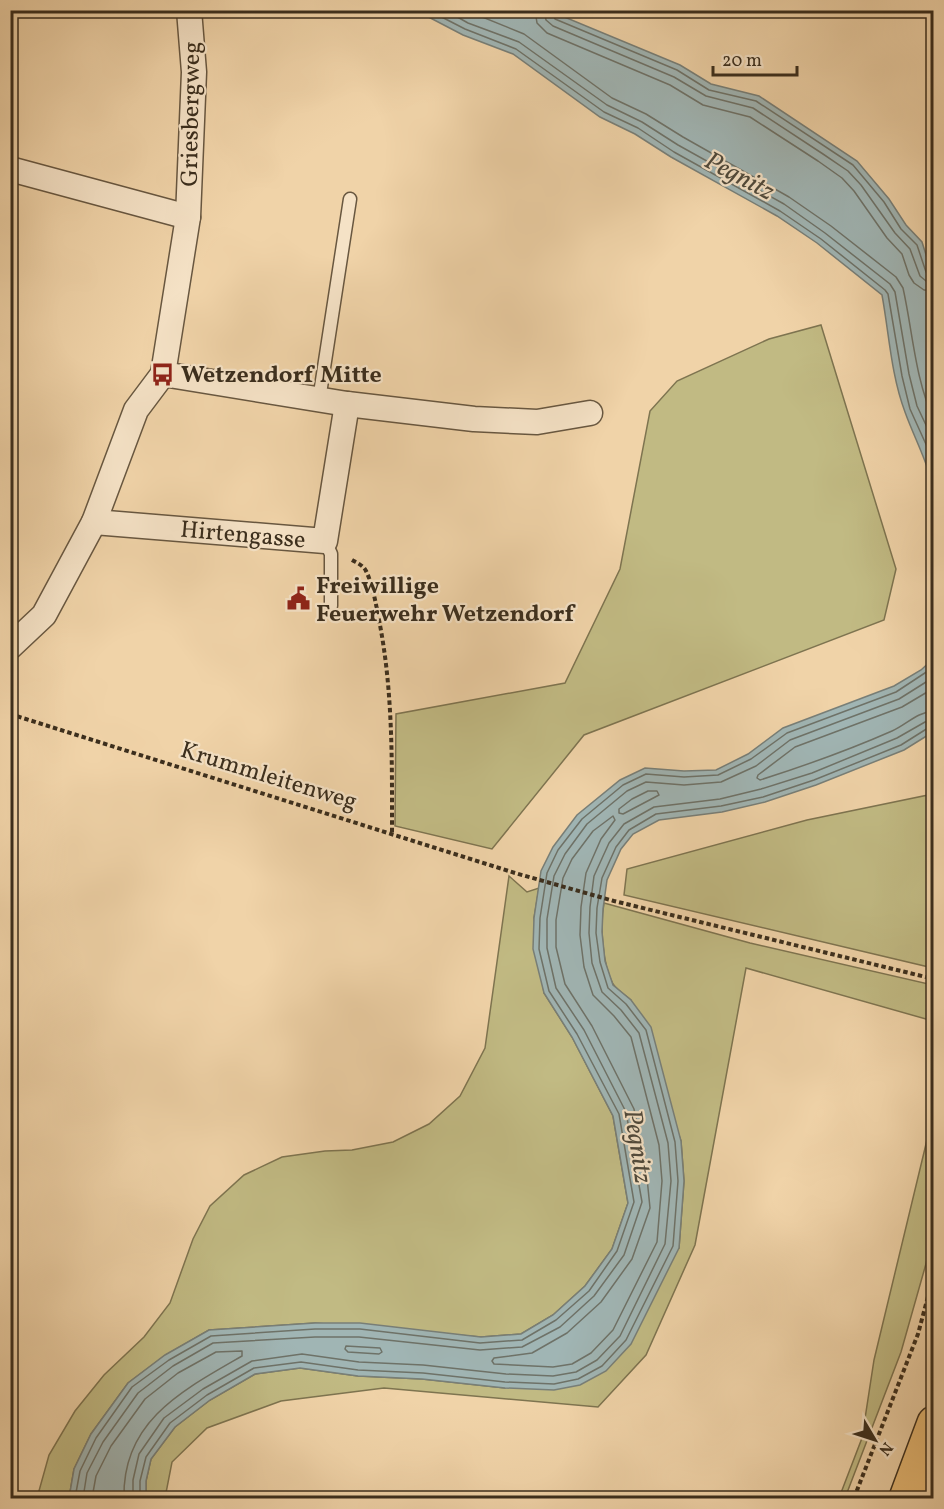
<svg xmlns="http://www.w3.org/2000/svg" width="944" height="1509" viewBox="0 0 944 1509" font-family="Vollkorn,serif">
	<style>
		.green { fill: #c1ba83; stroke: #7e7450; stroke-width: 1.5 }
		.water { fill: #a0b5b4; stroke: #787f78; stroke-width: 1.5 }
		.lines { fill: none; stroke-linecap: round; stroke-linejoin: round }
		.shore { stroke: #6e7268; stroke-width: 1.5 }
		.lane-casing { stroke: #685740; stroke-width: 15 }
		.street-casing { stroke: #685740; stroke-width: 27 }
		.primary-casing { stroke: #3b2e1d; stroke-width: 36 }
		.path { stroke: #3b2e1d; stroke-width: 4; stroke-dasharray: 4.5 3; stroke-linecap: butt }
		.lane { stroke: #f5e2c6; stroke-width: 12 }
		.street { stroke: #f5e2c6; stroke-width: 24 }
		.primary { stroke: #e8ba74; stroke-width: 33 }
		.labels { text-anchor: middle; stroke-width: 4.5; stroke-linejoin: round; paint-order: stroke }
		.street-label { font-size: 24px; fill: #3b2e1d; stroke: #f5e2c6 }
		.poi-label { font-size: 24px; font-weight: bold; fill: #3b2e1d; stroke: #f5e2c6; text-anchor: start }
		.water-label { font-size: 26px; font-style: italic; fill: #4f493b; stroke: #f5e2c6 }
	</style>
	<rect width="100%" height="100%" fill="#f0d3a8"/>
	<filter id="stains"><feTurbulence type="fractalNoise" baseFrequency=".00333" numOctaves="4"/><feColorMatrix values="0 0 0 0 .2 0 0 0 0 .09 0 0 0 0 .02 0 0 0 .5 -.17"/></filter>
	<radialGradient id="worn" r=".72"><stop offset=".6" stop-color="#630" stop-opacity="0"/><stop offset="1" stop-color="#630" stop-opacity=".3"/></radialGradient>
	<g class="green">
		<path d="M821,325L896,569L884,620L584,735L492,849L395,826L396,714L565,683L620,569L650,411L677,381L769,339Z"/>
		<path d="M933,794V968L624,895L627,869L807,820Z"/>
		<path d="M509,876L527,892L539,888L534,918L544,993L572,1037L613,1116L628,1203L612,1249L585,1286L553,1315L521,1334L481,1337L315,1323L209,1330L166,1355L128,1383L91,1434L74,1469L69,1498H37L49,1455L75,1411L104,1375L144,1337L170,1303L193,1239L210,1206L244,1175L282,1157L325,1151L352,1150L393,1142L429,1124L460,1096L485,1048Z"/>
		<path d="M604,903L750,943L933,985V1021L746,968L695,1245L646,1355L598,1407L384,1388L281,1401L207,1428L172,1462L165,1498H146V1481L151,1459L175,1427L210,1400L255,1374L300,1368L358,1376L422,1379L505,1388L679,1248L684,1181L681,1141L631,1000C625,995 617,990 613,984C602,964 600,924 604,903Z"/>
		<path d="M933,1115V1239L901,1352L845,1498H839L862,1438L874,1360Z"/>
	</g>
	<g class="water">
		<path d="M417,11H550L680,65L711,84L759,96L857,161L889,199L906,225L922,242L933,277V485C926,459 914,437 905,412C891,375 889,333 882,295L817,243L777,216L671,157L635,134L600,117L513,54L463,35Z"/>
		<path d="M933,659V732L904,750L816,785L765,802L722,812L659,820L633,834L621,849L607,880L603,909L602,932L605,961L613,985L631,1000L651,1027L681,1141L684,1181L679,1248L631,1344L606,1371L580,1385L554,1390L505,1388L422,1379L358,1376L300,1368L255,1374L210,1400L175,1427L151,1459L146,1481V1498H69L74,1469L91,1434L128,1383L165,1355L209,1330L315,1323H360L481,1337L521,1334L553,1315L585,1286L612,1249L628,1203L613,1116L572,1037L544,993L533,949L534,918L541,871L553,847L577,815L620,780L645,768L684,771L716,770L748,754L783,728L894,686L921,670Z"/>
	</g>
	<g class="lines">
		<g class="shore">
			<path d="M428,10L465,29L516,49L604,112L638,128L674,152L780,211L821,239L885,290L888,294L902,376L910,409L934,462"/>
			<path d="M445,10L468,23L519,42L607,105L642,122L678,145L784,204L825,233L890,284L895,292L909,374L917,406L934,442"/>
			<path d="M465,10L524,34L612,98L646,114L683,137L789,197L831,226L896,277L903,288C913,333 915,379 934,420"/>
			<path d="M535,10L537,23L547,33L670,85L703,105L750,117L818,161L842,178L854,191L887,238L902,254L909,275L914,283L924,290L934,291"/>
			<path d="M544,10L546,20L553,26L674,77L706,96L753,108L823,154L848,171L861,185L895,233L910,249L920,276L926,281L934,282"/>
			<path d="M551,10L555,19L677,70L709,90L756,101L853,165L884,202L901,229L917,245L926,272L934,275"/>
			<path d="M934,688L902,707L795,747L758,775L757,778L760,780C804,766 849,750 892,731C906,725 917,712 934,711"/>
			<path d="M648,791H657L659,795L623,814L619,813V809L632,799Z"/>
			<path d="M613,816L615,820L601,839L586,873L581,907L580,935L584,967L593,995L614,1016L631,1037L659,1145L662,1181L657,1242L613,1330L591,1353L572,1364L553,1367L494,1364L492,1361L494,1358L532,1353L567,1333L601,1302L632,1259L650,1208L646,1168L634,1109L592,1026L565,984L556,947V920L563,878L572,859L593,831Z"/>
			<path d="M346,1346L380,1348L382,1352L379,1354L348,1352L345,1349Z"/>
			<path d="M75,1498L80,1471L96,1438L132,1387L169,1360L211,1336L315,1329H360L480,1343L522,1340L556,1320L589,1291L617,1251L634,1202L619,1114L577,1034L549,991L539,949L540,918L547,873L558,850L582,819L623,785L646,774L684,777L718,775L751,759L787,733L896,692L934,667"/>
			<path d="M83,1498L87,1473L103,1442L138,1393L173,1366L213,1343L315,1337H359L480,1350L522,1347L560,1327L594,1296L624,1255L642,1202L626,1112L584,1030L556,988L547,948V919L554,876L565,854L587,824L627,791L646,782L684,785L721,782L756,766L790,740L899,699L934,677"/>
			<path d="M92,1498L96,1476L111,1446L145,1399L178,1373L216,1352L242,1351V1356C183,1390 122,1421 124,1498"/>
			<path d="M133,1498V1480L139,1454L164,1418L203,1389L252,1361L302,1354L359,1362L423,1365L506,1374L553,1376L576,1372L597,1360L620,1336L665,1244L671,1181L668,1143L639,1033L621,1010L602,992L592,963L589,933L590,907L594,876L609,843L624,824L654,807L720,799L761,789L812,773L897,738L925,722L934,720"/>
			<path d="M140,1498V1481L146,1457L170,1423L207,1395L254,1368L301,1362L358,1370L423,1373L505,1382L554,1384L578,1379L602,1366L626,1340L673,1246L678,1181L675,1142L646,1030L626,1004L608,988L600,962L596,933L597,908L602,878L616,847L629,830L656,814L721,806L763,797L814,780L901,745L928,728H934"/>
		</g>
		<defs>
			<g id="lane">
				<path d="M319,400L350,199"/>
				<path d="M325,541L331,554V606"/>
			</g>
			<g id="street">
				<path d="M10,169L188,217"/>
				<path d="M163,374L347,404L474,419L537,422L590,413"/>
				<path d="M94,522L325,541L347,404"/>
				<path d="M10,647L44,615L94,522L136,410L163,374L188,217L194,72L189,10"/>
			</g>
			<path id="primary" d="M906,1498L934,1423"/>
		</defs>
		<use href="#lane" class="lane-casing"/>
		<use href="#street" class="street-casing"/>
		<use href="#primary" class="primary-casing"/>
		<g class="path">
			<path d="M352,560C357,563 363,565 366,571C373,585 376,605 379,620C393,690 392,762 392,833"/>
			<path d="M10,714L515,873L614,901L934,979"/>
			<path d="M854,1498L918,1334L934,1274"/>
		</g>
		<use href="#lane" class="lane"/>
		<use href="#street" class="street"/>
		<use href="#primary" class="primary"/>
	</g>
	<defs>
		<symbol id="bus-bare" viewBox="-9 -9 18 18"><path d="M-5-6H5V4H4V6H2V4H-2V6H-4V4H-5ZM-3.5-4V0h7V-4ZM-3.5 1.2v1.5H-2V1.2ZM2 1.2v1.5H3.5V1.2Z" fill="#8f2418" stroke="#f5e2c6" stroke-width="2.5" paint-order="stroke"/></symbol>
		<symbol id="civic-bare" viewBox="-9 -9 18 18"><path d="M-.6-6.5H3V-4.5H.6V-3L4-1V1h2V6H-6V1h2V-1L-.6-3ZM-1.2 2.5V6h2.4V2.5Z" fill="#8f2418" stroke="#f5e2c6" stroke-width="2.5" paint-order="stroke"/></symbol>
	</defs>
	<g fill-rule="evenodd">
		<use href="#bus-bare" x="146" y="358" width="33" height="33"/>
		<use href="#civic-bare" x="282" y="582" width="33" height="33"/>
	</g>
	<g class="labels">
		<g class="street-label">
			<text transform="translate(190 114) rotate(-89)" y="8">Griesbergweg</text>
			<text transform="translate(243 534) rotate(5)" y="8">Hirtengasse</text>
			<text transform="translate(269 775) rotate(17)" y="8">Krummleitenweg</text>
		</g>
		<g class="poi-label">
			<text x="181" y="382">Wetzendorf Mitte</text>
			<text x="316" y="593">Freiwillige<tspan x="316" dy="28">Feuerwehr Wetzendorf</tspan></text>
		</g>
		<g class="water-label">
			<text transform="translate(740 175) rotate(28)" y="9">Pegnitz</text>
			<text transform="translate(639 1146) rotate(81)" y="9">Pegnitz</text>
		</g>
	</g>
	<rect width="944" height="1509" fill="none" stroke="#f0d3a8" stroke-width="36"/>
	<rect x="12" y="12" width="920" height="1485" fill="none" stroke="#3b2e1d" stroke-width="3"/>
	<rect x="18" y="18" width="908" height="1473" fill="none" stroke="#3b2e1d" stroke-width="1.5"/>
	<g transform="translate(875 1440) rotate(129)" stroke="#f5e2c6" stroke-width="4.5" paint-order="stroke">
	<path d="M0-4.5L10 22L0 15L-10 22Z" fill="#3b2e1d"/>
	<text y="-9" font-size="16" font-weight="bold" text-anchor="middle" fill="#3b2e1d">N</text>
	</g>
	<path d="M713 66v9h84v-9" fill="none" stroke="#3b2e1d" stroke-width="3"/>
	<text x="722" y="66" font-size="18" fill="#3b2e1d" stroke="#f5e2c6" stroke-width="4.5" paint-order="stroke">20 m</text>
	<rect width="100%" height="100%" filter="url(#stains)"/>
	<rect width="100%" height="100%" fill="url(#worn)"/>
</svg>
